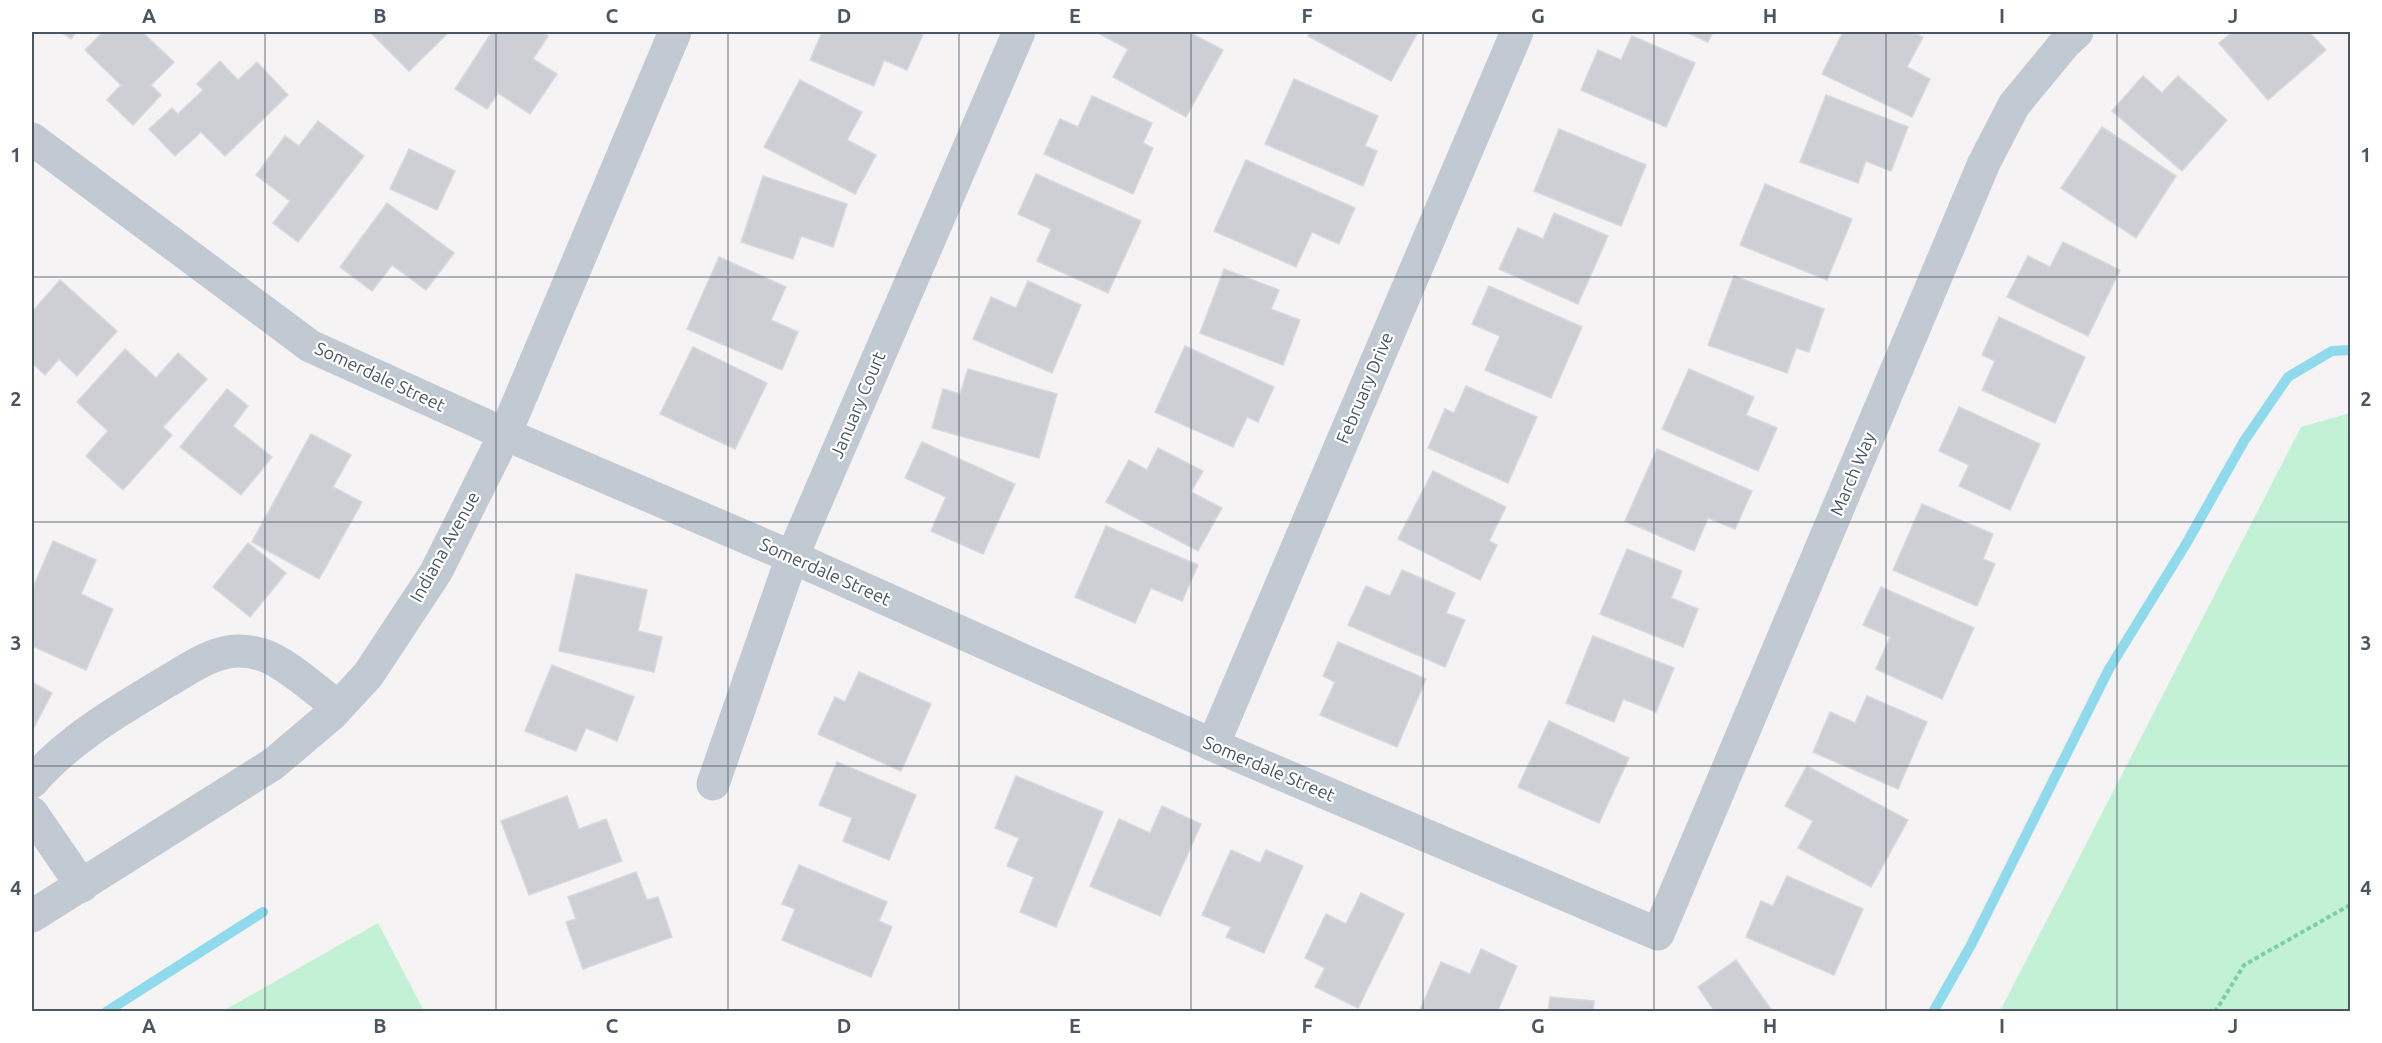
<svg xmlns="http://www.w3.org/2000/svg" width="2382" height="1043" viewBox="0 0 2382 1043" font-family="Ubuntu,sans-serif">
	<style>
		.green { fill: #c3f1d5 }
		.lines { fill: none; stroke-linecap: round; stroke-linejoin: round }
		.stream { stroke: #90daee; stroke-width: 10 }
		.building { fill: #cdcfd5; stroke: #d7d9de; stroke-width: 1.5 }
		.path { stroke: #7ad0a6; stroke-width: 4; stroke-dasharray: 4.5 3; stroke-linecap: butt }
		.minor { stroke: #c1cad2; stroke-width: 33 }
		.grid { fill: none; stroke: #4a5661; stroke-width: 1.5; stroke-opacity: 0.55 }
		.labels { text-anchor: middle; stroke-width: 4.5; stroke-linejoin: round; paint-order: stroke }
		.street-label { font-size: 18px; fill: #4a5661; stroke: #fff }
		.neatline { fill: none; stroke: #4a5661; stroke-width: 2 }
		.grid-label { font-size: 20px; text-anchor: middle; font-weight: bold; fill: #4a5661 }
	</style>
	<rect width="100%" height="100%" fill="#f5f3f3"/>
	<g class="green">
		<path d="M2350,413V1011H2000L2301,427Z"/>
		<path d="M378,923L424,1011H223Z"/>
	</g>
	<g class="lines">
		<g class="stream">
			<path d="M106,1012L263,912"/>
			<path d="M1933,1012L1971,945L2109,669L2186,544L2244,441L2288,377L2332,351L2350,350"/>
		</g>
	</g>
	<g class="building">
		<path d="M61,32H76L71,39Z"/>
		<path d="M103,32H142L174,62L151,85L161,95L133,125L107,100L121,85L85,50Z"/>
		<path d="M370,32H449L409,71Z"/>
		<path d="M492,32H541L548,36L533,59L557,74L530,114L498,93L487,109L455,89Z"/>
		<path d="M822,32H924L907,70L884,60L874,86L810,60Z"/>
		<path d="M1096,32H1189L1223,50L1186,117L1113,77L1128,49Z"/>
		<path d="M1311,32H1418L1391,81L1308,36Z"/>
		<path d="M1686,32H1713L1708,42Z"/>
		<path d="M1843,32H1912L1923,37L1907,67L1930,79L1912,117L1822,74Z"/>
		<path d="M2233,32H2309L2326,50L2268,100L2219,43Z"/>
		<path d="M1632,36L1695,63L1666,127L1581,90L1598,50L1621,60Z"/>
		<path d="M220,61L238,80L257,62L288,95L225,156L201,132L175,156L149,129L172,108L178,114L203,90L197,84Z"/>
		<path d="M2143,76L2162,93L2178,76L2227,120L2182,171L2112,111Z"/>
		<path d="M1294,79L1378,116L1365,146L1377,151L1363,186L1265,144Z"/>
		<path d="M800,80L862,112L847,140L876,155L855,194L764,147Z"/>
		<path d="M1826,95L1908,127L1891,171L1866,161L1858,183L1800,162Z"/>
		<path d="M1092,96L1152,123L1143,143L1153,148L1133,194L1044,154L1060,119L1078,127Z"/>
		<path d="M318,121L364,156L298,242L273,223L290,201L256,175L285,136L299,146Z"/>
		<path d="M2102,127L2176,176L2136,238L2061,188Z"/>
		<path d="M1559,129L1646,165L1621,226L1534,191Z"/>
		<path d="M409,149L455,171L437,210L390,189Z"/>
		<path d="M1246,160L1355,208L1339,244L1312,232L1296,267L1214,231Z"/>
		<path d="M1036,174L1141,221L1108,293L1037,261L1051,229L1018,214Z"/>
		<path d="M763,176L847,204L833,247L801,236L793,259L741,242Z"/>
		<path d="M1765,184L1852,219L1827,280L1740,245Z"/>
		<path d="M387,203L454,253L426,290L392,265L372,291L340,267Z"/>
		<path d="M1554,213L1608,236L1578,304L1499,269L1518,228L1543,239Z"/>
		<path d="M2063,242L2120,270L2088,336L2007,297L2028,256L2050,267Z"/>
		<path d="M719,257L786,287L771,320L798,332L782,370L687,329Z"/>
		<path d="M1224,269L1279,290L1271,309L1300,320L1283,365L1200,333Z"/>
		<path d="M1734,276L1824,309L1809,352L1796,348L1787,373L1708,345Z"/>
		<path d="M60,280L117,331L77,376L59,359L45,375L32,363V312Z"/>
		<path d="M1028,281L1081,305L1052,373L973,339L991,297L1016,308Z"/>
		<path d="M1489,286L1582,327L1551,398L1485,370L1500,336L1472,324Z"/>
		<path d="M1999,317L2085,357L2055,423L1982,390L1995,361L1982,355Z"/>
		<path d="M1185,346L1274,387L1258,422L1247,417L1233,447L1155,412Z"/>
		<path d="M693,347L767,383L735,449L660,414Z"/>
		<path d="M125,349L156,378L178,353L207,379L163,427L172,435L123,490L86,456L108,431L77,402Z"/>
		<path d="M968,369L1057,394L1039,458L932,428L943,389L960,394Z"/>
		<path d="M1689,369L1754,397L1746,415L1777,428L1758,471L1662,429Z"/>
		<path d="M1466,386L1537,417L1508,483L1428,448L1445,409L1454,413Z"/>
		<path d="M227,389L248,406L233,426L272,457L241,495L180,447Z"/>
		<path d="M1959,407L2040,444L2010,510L1959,486L1969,465L1939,451Z"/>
		<path d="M311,434L351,455L333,487L362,502L319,579L252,542Z"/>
		<path d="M922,442L1015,484L983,554L931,531L946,497L905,478Z"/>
		<path d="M1158,448L1203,471L1191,492L1222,508L1198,551L1106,502L1129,460L1147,470Z"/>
		<path d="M1657,449L1752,491L1735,529L1708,518L1694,551L1625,521Z"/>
		<path d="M1433,471L1506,507L1489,541L1497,545L1480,580L1398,539Z"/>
		<path d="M1922,504L1993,534L1983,559L1995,564L1977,606L1893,570Z"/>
		<path d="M1106,526L1198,565L1182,601L1151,588L1135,623L1075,597Z"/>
		<path d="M53,541L96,560L81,594L113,609L86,670L32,646V590Z"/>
		<path d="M248,543L286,573L250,617L213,587Z"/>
		<path d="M1627,549L1682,571L1671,598L1698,609L1683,647L1600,614Z"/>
		<path d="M1402,570L1455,593L1446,613L1465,620L1445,667L1348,625L1366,586L1390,596Z"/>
		<path d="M576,574L647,590L638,631L662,637L654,672L559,651Z"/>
		<path d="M1881,587L1974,628L1942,699L1876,669L1890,637L1863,625Z"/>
		<path d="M1593,636L1674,668L1656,712L1623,699L1614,722L1566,703Z"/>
		<path d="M1338,642L1426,679L1397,747L1320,715L1335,682L1323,676Z"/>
		<path d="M552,665L634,697L617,741L586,728L576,751L525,731Z"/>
		<path d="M859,672L931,704L901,771L818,734L835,697L845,702Z"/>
		<path d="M32,682L52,693L32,731Z"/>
		<path d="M1867,696L1927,722L1898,789L1813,752L1830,712L1855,723Z"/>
		<path d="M1549,721L1629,758L1599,823L1518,787Z"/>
		<path d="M837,762L916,795L889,860L843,841L852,818L819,805Z"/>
		<path d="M1807,766L1908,820L1871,887L1798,848L1813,821L1785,806Z"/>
		<path d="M1016,776L1103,812L1056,927L1020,912L1034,877L1007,866L1019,838L995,828Z"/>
		<path d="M567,796L579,829L606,819L622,861L529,895L501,821Z"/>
		<path d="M1162,806L1201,824L1160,916L1090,886L1119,819L1150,833Z"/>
		<path d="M1231,850L1260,863L1266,850L1303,866L1264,953L1226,937L1231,927L1202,915Z"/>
		<path d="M799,865L887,902L879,921L892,927L871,977L782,940L795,909L782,904Z"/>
		<path d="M636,872L647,900L658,897L672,937L583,969L566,922L576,919L568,897Z"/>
		<path d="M1787,876L1863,909L1834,975L1746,937L1761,901L1773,906Z"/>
		<path d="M1361,893L1404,914L1358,1008L1315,987L1325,968L1305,958L1326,914L1346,924Z"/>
		<path d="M1481,949L1517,966L1497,1012H1419L1441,962L1470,974Z"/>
		<path d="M1736,960L1773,1012H1715L1698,987Z"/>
		<path d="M1550,997L1594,1001L1593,1012H1548Z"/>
	</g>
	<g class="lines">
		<path class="path" d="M2215,1012L2244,965L2350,905"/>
		<g class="minor">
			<path d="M32,139L310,346L505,434L792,557L1213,745L1658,934L1984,163L2014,105L2065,43L2077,32"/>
			<path d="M1213,745L1517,32"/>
			<path d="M32,782C69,739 118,711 166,682C185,671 206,656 228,652C238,650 249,651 259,654C281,658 319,693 338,707"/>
			<path d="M713,784L792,557L1019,32"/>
			<path d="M32,813L82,886"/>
			<path d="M32,916L273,764L331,715L368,675L436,572L505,434L675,32"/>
		</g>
	</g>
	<path class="grid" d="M265,32V1012M496,32V1012M728,32V1012M959,32V1012M1191,32V1012M1423,32V1012M1654,32V1012M1886,32V1012M2117,32V1012M32,277H2350M32,522H2350M32,766H2350"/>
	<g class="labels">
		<g class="street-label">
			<text transform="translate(380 377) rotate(25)" y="6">Somerdale Street</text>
			<text transform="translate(1365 388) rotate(-67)" y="6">February Drive</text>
			<text transform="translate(858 405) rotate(-67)" y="6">January Court</text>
			<text transform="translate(1853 474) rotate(-67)" y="6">March Way</text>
			<text transform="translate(445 547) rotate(-61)" y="6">Indiana Avenue</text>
			<text transform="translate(825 572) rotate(24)" y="6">Somerdale Street</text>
			<text transform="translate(1269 769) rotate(23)" y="6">Somerdale Street</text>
		</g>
	</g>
	<rect width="2382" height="1043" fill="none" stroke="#ffffff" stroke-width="66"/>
	<rect x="33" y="33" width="2316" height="977" class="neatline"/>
	<g class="grid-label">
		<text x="149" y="23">A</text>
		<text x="380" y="23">B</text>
		<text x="612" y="23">C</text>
		<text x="844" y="23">D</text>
		<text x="1075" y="23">E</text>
		<text x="1307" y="23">F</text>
		<text x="1538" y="23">G</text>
		<text x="1770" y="23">H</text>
		<text x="2002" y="23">I</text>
		<text x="2233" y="23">J</text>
		<text x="16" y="162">1</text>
		<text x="2366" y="162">1</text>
		<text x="16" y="406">2</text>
		<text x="2366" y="406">2</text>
		<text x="16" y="650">3</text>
		<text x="2366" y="650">3</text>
		<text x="16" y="895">4</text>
		<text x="2366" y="895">4</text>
		<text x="149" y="1033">A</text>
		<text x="380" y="1033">B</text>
		<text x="612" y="1033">C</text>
		<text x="844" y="1033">D</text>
		<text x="1075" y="1033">E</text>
		<text x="1307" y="1033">F</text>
		<text x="1538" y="1033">G</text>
		<text x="1770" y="1033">H</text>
		<text x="2002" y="1033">I</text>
		<text x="2233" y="1033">J</text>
	</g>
</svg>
